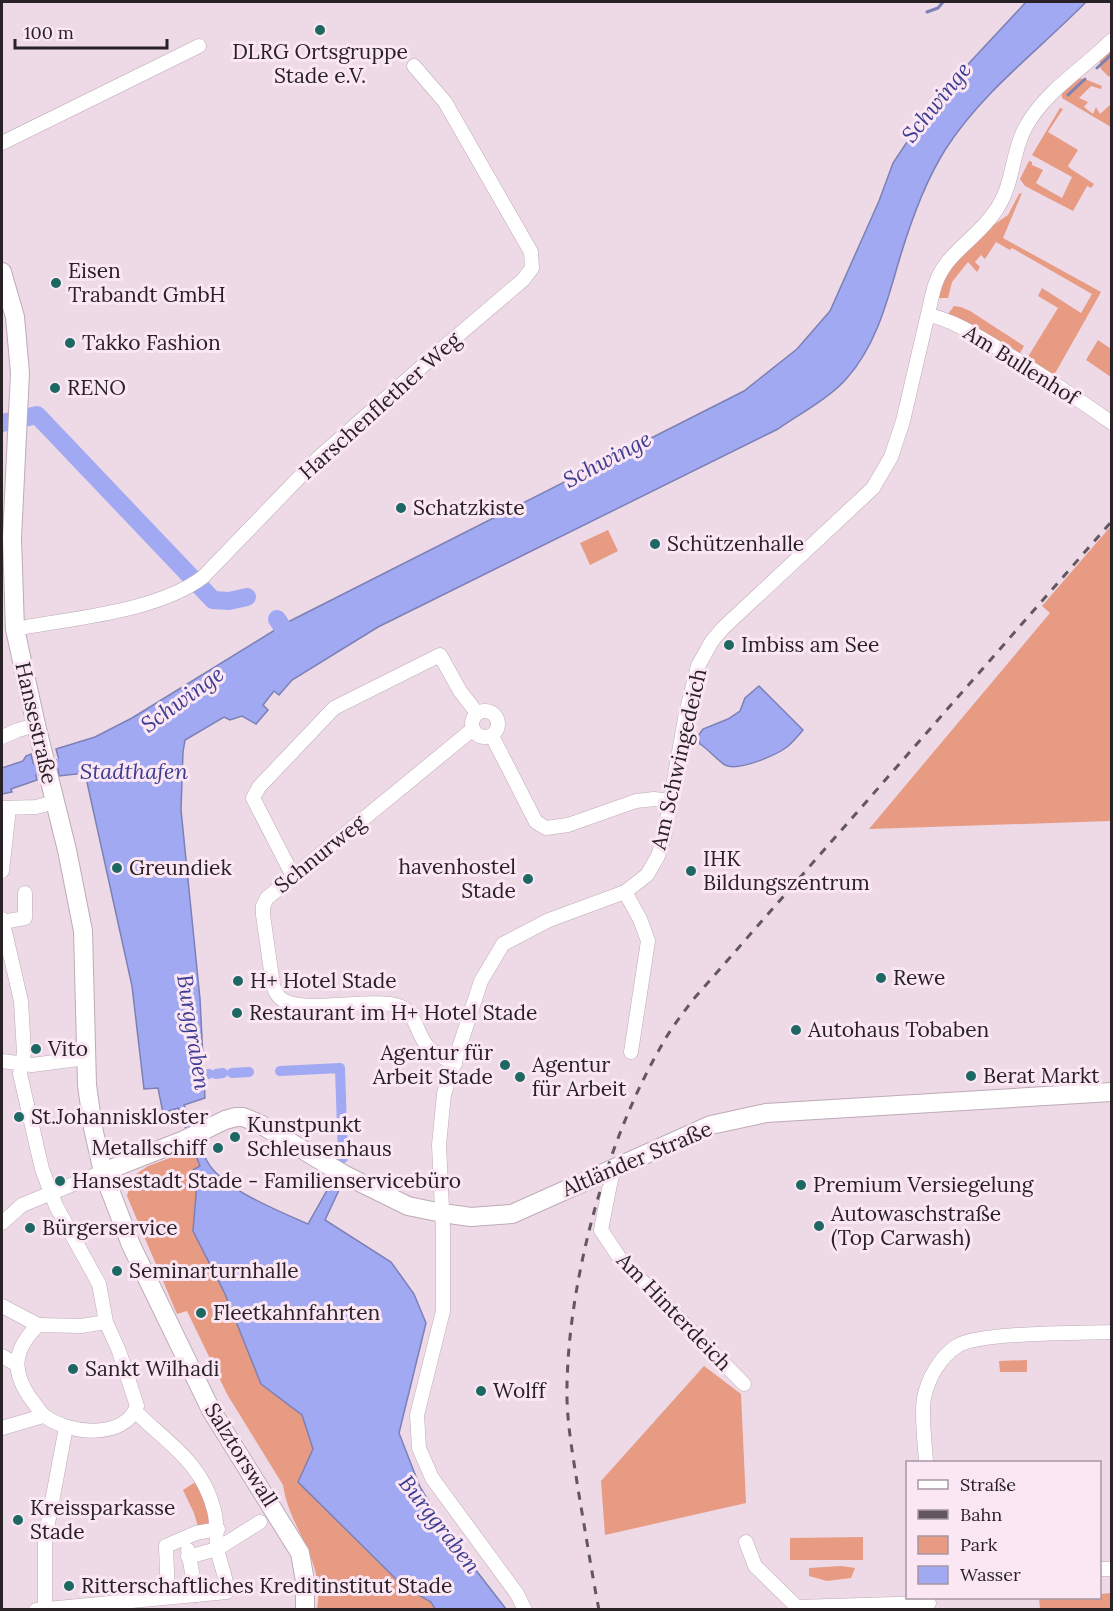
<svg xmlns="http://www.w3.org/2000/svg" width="1113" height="1611" viewBox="0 0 1113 1611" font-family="Lora,serif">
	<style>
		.green { fill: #e79b82 }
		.water { fill: #a0a9f2; stroke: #7c80b5; stroke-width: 1.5 }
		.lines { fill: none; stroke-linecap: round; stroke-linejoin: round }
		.stream { stroke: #7c80b5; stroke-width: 3 }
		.canal { stroke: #a0a9f2; stroke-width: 10 }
		.river { stroke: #a0a9f2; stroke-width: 18 }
		.minor-casing { stroke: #beabb7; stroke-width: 15 }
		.major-casing { stroke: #beabb7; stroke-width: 20 }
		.minor { stroke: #fff; stroke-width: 14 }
		.major { stroke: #fff; stroke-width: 18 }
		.rail { stroke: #62575f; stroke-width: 3; stroke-dasharray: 8 8; stroke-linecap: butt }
		.poi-dot { fill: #1d6862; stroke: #fbe6f4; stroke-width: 2 }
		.labels { text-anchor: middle; stroke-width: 6; stroke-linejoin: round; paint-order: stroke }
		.poi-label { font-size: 21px; fill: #282126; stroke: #fbe6f4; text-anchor: start }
		.street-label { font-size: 21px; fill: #282126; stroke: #fbe6f4 }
		.water-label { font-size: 22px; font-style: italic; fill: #3c3d91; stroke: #fbe6f4 }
	</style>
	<rect width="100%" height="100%" fill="#eed9e7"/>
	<g class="green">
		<path d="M1111,45V74L1109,77L1101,69L1099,58Z"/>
		<path d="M1076,78L1085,79L1102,86L1101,89L1091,86L1079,98L1088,102L1084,107L1093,114L1096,107L1100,114L1111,104V127L1062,98V92Z"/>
		<path d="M1060,108L1063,109L1048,132L1078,150L1068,166L1071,169L1094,184L1091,188L1087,186L1073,211L1025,186L1020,179L1029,161L1032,162V165L1043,170L1036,183L1039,185L1062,198L1072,177L1032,155Z"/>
		<path d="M1022,193L1003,238L1101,292L1053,377L1026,360L1058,308L1038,296L1042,288L1081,313L1092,294L1012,248L1010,250L996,242L985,259L981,255L975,262L980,267L977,272L968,262L952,282L948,298H938L948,267L989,228L1008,215L1019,194Z"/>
		<path d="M954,306L961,307L970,311L1024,346L1019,355L948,314Z"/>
		<path d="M1098,340L1111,349V377L1086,360Z"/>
		<path d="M1111,526V821L869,829L1050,613L1042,606Z"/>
		<path d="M608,530L618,551L590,565L580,543Z"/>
		<path d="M194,1149L200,1166L193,1170L197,1182L193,1231L225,1294L261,1384L302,1415L313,1449L298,1482L403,1586L431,1602L435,1609H317C325,1558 290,1531 283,1485L227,1394L187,1311L177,1314L127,1196L132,1177L148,1166Z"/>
		<path d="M1027,1360V1372H1000L999,1361Z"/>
		<path d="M704,1366L741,1394L746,1503L605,1535L601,1481Z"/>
		<path d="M197,1481L213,1524L198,1527L194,1513L183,1490Z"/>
		<path d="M863,1537V1560H790V1538Z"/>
		<path d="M841,1566L855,1568L851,1578L827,1581L809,1576V1568Z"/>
		<path d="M1111,1593V1609H1040L1039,1598H1100V1594Z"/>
	</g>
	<g class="water">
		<path d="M1026,2H1086C1039,50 982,92 945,150C925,182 912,218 901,254C888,297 878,343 847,378C831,397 798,415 778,429L378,627L292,680L279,695L274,691L263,705L268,710L256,724L242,716L230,720L224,717L185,740L183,752L181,810L200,999L205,1098L184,1105C192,1123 197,1143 207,1161C222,1189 279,1211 308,1224L330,1185L339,1190L325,1220L391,1262L414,1294L426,1323L399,1433L420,1487L451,1538L506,1609H435L431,1602L403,1586L298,1482L313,1449L302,1415L261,1384L225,1294L193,1231L197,1182L193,1170L200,1166L178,1108L163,1113L158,1088L144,1089L132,986L85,773L59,776L58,768L61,767L56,749L95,737L132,718L288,622L744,391L797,349L830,311L879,201L893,163L919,124L958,75Z"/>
		<path d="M759,686L803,730C798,736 793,742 787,747C776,755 738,772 725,765C717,760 709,750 700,744L698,736L703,729L728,719L740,711L745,698Z"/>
		<path d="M31,754L37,780L11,789L12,792L2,794V768L23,761L26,756Z"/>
	</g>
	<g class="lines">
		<g class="stream">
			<path d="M927,12L938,8L943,2"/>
			<path d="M1097,68L1112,54"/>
			<path d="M1068,95L1085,79"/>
		</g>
		<g class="canal">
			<path d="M2,779L31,770L74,760"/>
			<path d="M280,1071L340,1068L343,1158"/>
			<path d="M232,1073L249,1072"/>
			<path d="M216,1074L223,1073"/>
			<path d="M188,1075L209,1074"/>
		</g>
		<g class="river">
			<path d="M2,423L37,415L213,600L229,601L247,597"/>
			<path d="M277,619L294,645"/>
		</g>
		<defs>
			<g id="minor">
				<path d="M2,143L199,46"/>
				<path d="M928,315C953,320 976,335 999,349C1038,372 1075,397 1112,423"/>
				<path d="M15,629C72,618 157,612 203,577L317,459L443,348L523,280L532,268L531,252L445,102L414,66"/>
				<circle cx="485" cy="724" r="13"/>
				<path d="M492,736L536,822L546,828L568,825L636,801L654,799L669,801"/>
				<path d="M2,737L18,730L36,725"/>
				<path d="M2,808L36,807L55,802"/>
				<path d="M2,871L9,808"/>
				<path d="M293,876L253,798L259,787L334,708L440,655L460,691L477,713"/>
				<path d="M625,892L640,919L648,941L631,1052"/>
				<path d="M2,919L21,1001L24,1053L20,1074L42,1169L56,1206L99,1284L106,1322L119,1351L137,1406C124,1440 70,1434 46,1417C40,1413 36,1405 31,1399C11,1371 13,1350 38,1325L81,1326L106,1322"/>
				<path d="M2,922L25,918V893"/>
				<path d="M2,1061L32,1065L86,1058"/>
				<path d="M455,1064C446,1059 435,1054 428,1047C416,1034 417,1013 399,1006C373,997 304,1014 283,1000C277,996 275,992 273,985L263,915V906L267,898L473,729"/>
				<path d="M613,1169L601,1230L621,1260L744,1384"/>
				<path d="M2,1223L22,1205L103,1172"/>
				<path d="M2,1306L38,1325"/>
				<path d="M2,1356L16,1364"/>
				<path d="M2,1428L43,1416"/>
				<path d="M926,1462C925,1445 921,1415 924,1398C928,1378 940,1357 957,1346C979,1332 1081,1333 1112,1332"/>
				<path d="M746,1542L755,1566L797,1607L929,1603"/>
				<path d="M188,1550L196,1595"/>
				<path d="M188,1557L217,1549L260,1522"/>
				<path d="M1100,1569H1112"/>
				<path d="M168,1597L166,1546L196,1533L218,1529"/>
				<path d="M45,1607V1539L66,1427"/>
				<path d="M36,1610L227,1592C227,1577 220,1565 218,1551C215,1538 218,1524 214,1510C202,1462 167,1443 135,1411"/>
				<path d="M525,1610L517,1594L432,1478L419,1448L417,1415L443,1311V1230L439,1145L444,1094L481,981L503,944L549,920L625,892L647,875L658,856L664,837L686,713L698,666L712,641L723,628L873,488L891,457L903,421L933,292C942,254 973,243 994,213C1015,184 1010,157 1025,128C1045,91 1083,69 1112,40"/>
			</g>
			<g id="major">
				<path d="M2,272L15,317L20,373L12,538L15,629L36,725L67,850L83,931L87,1085L93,1128L103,1172L131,1245L211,1410L300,1553L305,1581V1610"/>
				<path d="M103,1172L184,1140L225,1120L236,1117H243L260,1124L343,1174L408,1206L442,1213L471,1217L512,1214L711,1125L766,1113L1112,1092"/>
			</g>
		</defs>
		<use href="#minor" class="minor-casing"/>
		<use href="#major" class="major-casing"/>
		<use href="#minor" class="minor"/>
		<use href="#major" class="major"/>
		<path class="rail" d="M599,1610C591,1569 585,1529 578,1489C573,1455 566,1420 567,1385C569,1276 608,1136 663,1043C671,1028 682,1015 691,1002L1112,521"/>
	</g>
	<g class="poi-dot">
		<circle cx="320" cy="30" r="6"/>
		<circle cx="56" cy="283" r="6"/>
		<circle cx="70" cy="343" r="6"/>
		<circle cx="55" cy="388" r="6"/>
		<circle cx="401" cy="508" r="6"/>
		<circle cx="655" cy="544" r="6"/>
		<circle cx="729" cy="645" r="6"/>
		<circle cx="117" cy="868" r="6"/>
		<circle cx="691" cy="871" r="6"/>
		<circle cx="528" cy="879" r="6"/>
		<circle cx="881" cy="978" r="6"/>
		<circle cx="238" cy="981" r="6"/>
		<circle cx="237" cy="1013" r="6"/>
		<circle cx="796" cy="1030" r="6"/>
		<circle cx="36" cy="1049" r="6"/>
		<circle cx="505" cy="1065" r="6"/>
		<circle cx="971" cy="1076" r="6"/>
		<circle cx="520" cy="1077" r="6"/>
		<circle cx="19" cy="1117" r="6"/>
		<circle cx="235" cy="1137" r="6"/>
		<circle cx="218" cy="1148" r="6"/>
		<circle cx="60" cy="1181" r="6"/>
		<circle cx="801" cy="1185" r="6"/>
		<circle cx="819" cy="1226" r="6"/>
		<circle cx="30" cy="1228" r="6"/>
		<circle cx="117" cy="1271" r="6"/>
		<circle cx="201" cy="1313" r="6"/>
		<circle cx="73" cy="1369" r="6"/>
		<circle cx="481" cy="1391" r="6"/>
		<circle cx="18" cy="1520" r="6"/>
		<circle cx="69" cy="1586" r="6"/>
	</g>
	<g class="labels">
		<g class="poi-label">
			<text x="320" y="59" text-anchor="middle">DLRG Ortsgruppe<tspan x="320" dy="24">Stade e.V.</tspan></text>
			<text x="68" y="278">Eisen<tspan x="68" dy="24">Trabandt GmbH</tspan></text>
			<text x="82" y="350">Takko Fashion</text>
			<text x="67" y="395">RENO</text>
			<text x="413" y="515">Schatzkiste</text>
			<text x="667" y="551">Schützenhalle</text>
			<text x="741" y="652">Imbiss am See</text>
			<text x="703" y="866">IHK<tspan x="703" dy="24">Bildungszentrum</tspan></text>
			<text x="516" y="874" text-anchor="end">havenhostel<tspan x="516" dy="24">Stade</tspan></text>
			<text x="129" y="875">Greundiek</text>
			<text x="893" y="985">Rewe</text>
			<text x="250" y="988">H+ Hotel Stade</text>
			<text x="249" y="1020">Restaurant im H+ Hotel Stade</text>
			<text x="808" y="1037">Autohaus Tobaben</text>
			<text x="48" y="1056">Vito</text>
			<text x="493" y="1060" text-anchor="end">Agentur für<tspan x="493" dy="24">Arbeit Stade</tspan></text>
			<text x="532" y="1072">Agentur<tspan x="532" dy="24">für Arbeit</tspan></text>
			<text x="983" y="1083">Berat Markt</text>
			<text x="31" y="1124">St.Johanniskloster</text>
			<text x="247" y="1132">Kunstpunkt<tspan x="247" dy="24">Schleusenhaus</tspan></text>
			<text x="206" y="1155" text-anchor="end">Metallschiff</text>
			<text x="72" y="1188">Hansestadt Stade - Familienservicebüro</text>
			<text x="813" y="1192">Premium Versiegelung</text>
			<text x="831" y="1221">Autowaschstraße<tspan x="831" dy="24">(Top Carwash)</tspan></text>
			<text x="42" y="1235">Bürgerservice</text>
			<text x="129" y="1278">Seminarturnhalle</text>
			<text x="213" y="1320">Fleetkahnfahrten</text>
			<text x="85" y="1376">Sankt Wilhadi</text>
			<text x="493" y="1398">Wolff</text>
			<text x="30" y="1515">Kreissparkasse<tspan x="30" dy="24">Stade</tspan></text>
			<text x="81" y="1593">Ritterschaftliches Kreditinstitut Stade</text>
		</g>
		<g class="street-label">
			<text transform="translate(1021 365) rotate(32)" y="7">Am Bullenhof</text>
			<text transform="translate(380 406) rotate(-42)" y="7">Harschenflether Weg</text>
			<text transform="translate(36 723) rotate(77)" y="7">Hansestraße</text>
			<text transform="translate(679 759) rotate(-77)" y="7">Am Schwingedeich</text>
			<text transform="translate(320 854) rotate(-39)" y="7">Schnurweg</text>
			<text transform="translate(637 1159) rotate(-23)" y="7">Altländer Straße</text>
			<text transform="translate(674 1312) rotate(46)" y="7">Am Hinterdeich</text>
			<text transform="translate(241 1455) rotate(58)" y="7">Salztorswall</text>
		</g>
		<g class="water-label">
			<text transform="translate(936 102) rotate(-51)" y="8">Schwinge</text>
			<text transform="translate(607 459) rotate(-28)" y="8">Schwinge</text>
			<text transform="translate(182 699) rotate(-36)" y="8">Schwinge</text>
			<text x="134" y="779">Stadthafen</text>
			<text transform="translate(194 1032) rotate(81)" y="8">Burggraben</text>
			<text transform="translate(440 1524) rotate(52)" y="8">Burggraben</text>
		</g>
	</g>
	<rect width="1113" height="1611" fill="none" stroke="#282126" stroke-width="6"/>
	<rect x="906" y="1461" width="195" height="138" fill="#fbe6f4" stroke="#a797a2" stroke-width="1.5"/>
	<rect x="918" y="1480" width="30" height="9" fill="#ffffff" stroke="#a797a2" stroke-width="1.5"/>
	<text x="960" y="1491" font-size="18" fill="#282126">Straße</text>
	<rect x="918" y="1510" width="30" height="9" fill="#62575f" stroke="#a797a2" stroke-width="1.5"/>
	<text x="960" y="1521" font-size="18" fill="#282126">Bahn</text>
	<rect x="918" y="1536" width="30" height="18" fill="#e79b82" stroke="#a797a2" stroke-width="1.5"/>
	<text x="960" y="1551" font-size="18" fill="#282126">Park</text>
	<rect x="918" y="1566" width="30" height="18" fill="#a0a9f2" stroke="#a797a2" stroke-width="1.5"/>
	<text x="960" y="1581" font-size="18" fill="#282126">Wasser</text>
	<path d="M15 39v9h152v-9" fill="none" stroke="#282126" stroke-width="3"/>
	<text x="24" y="39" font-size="18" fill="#282126" stroke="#fbe6f4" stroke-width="4.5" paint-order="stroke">100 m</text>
</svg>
